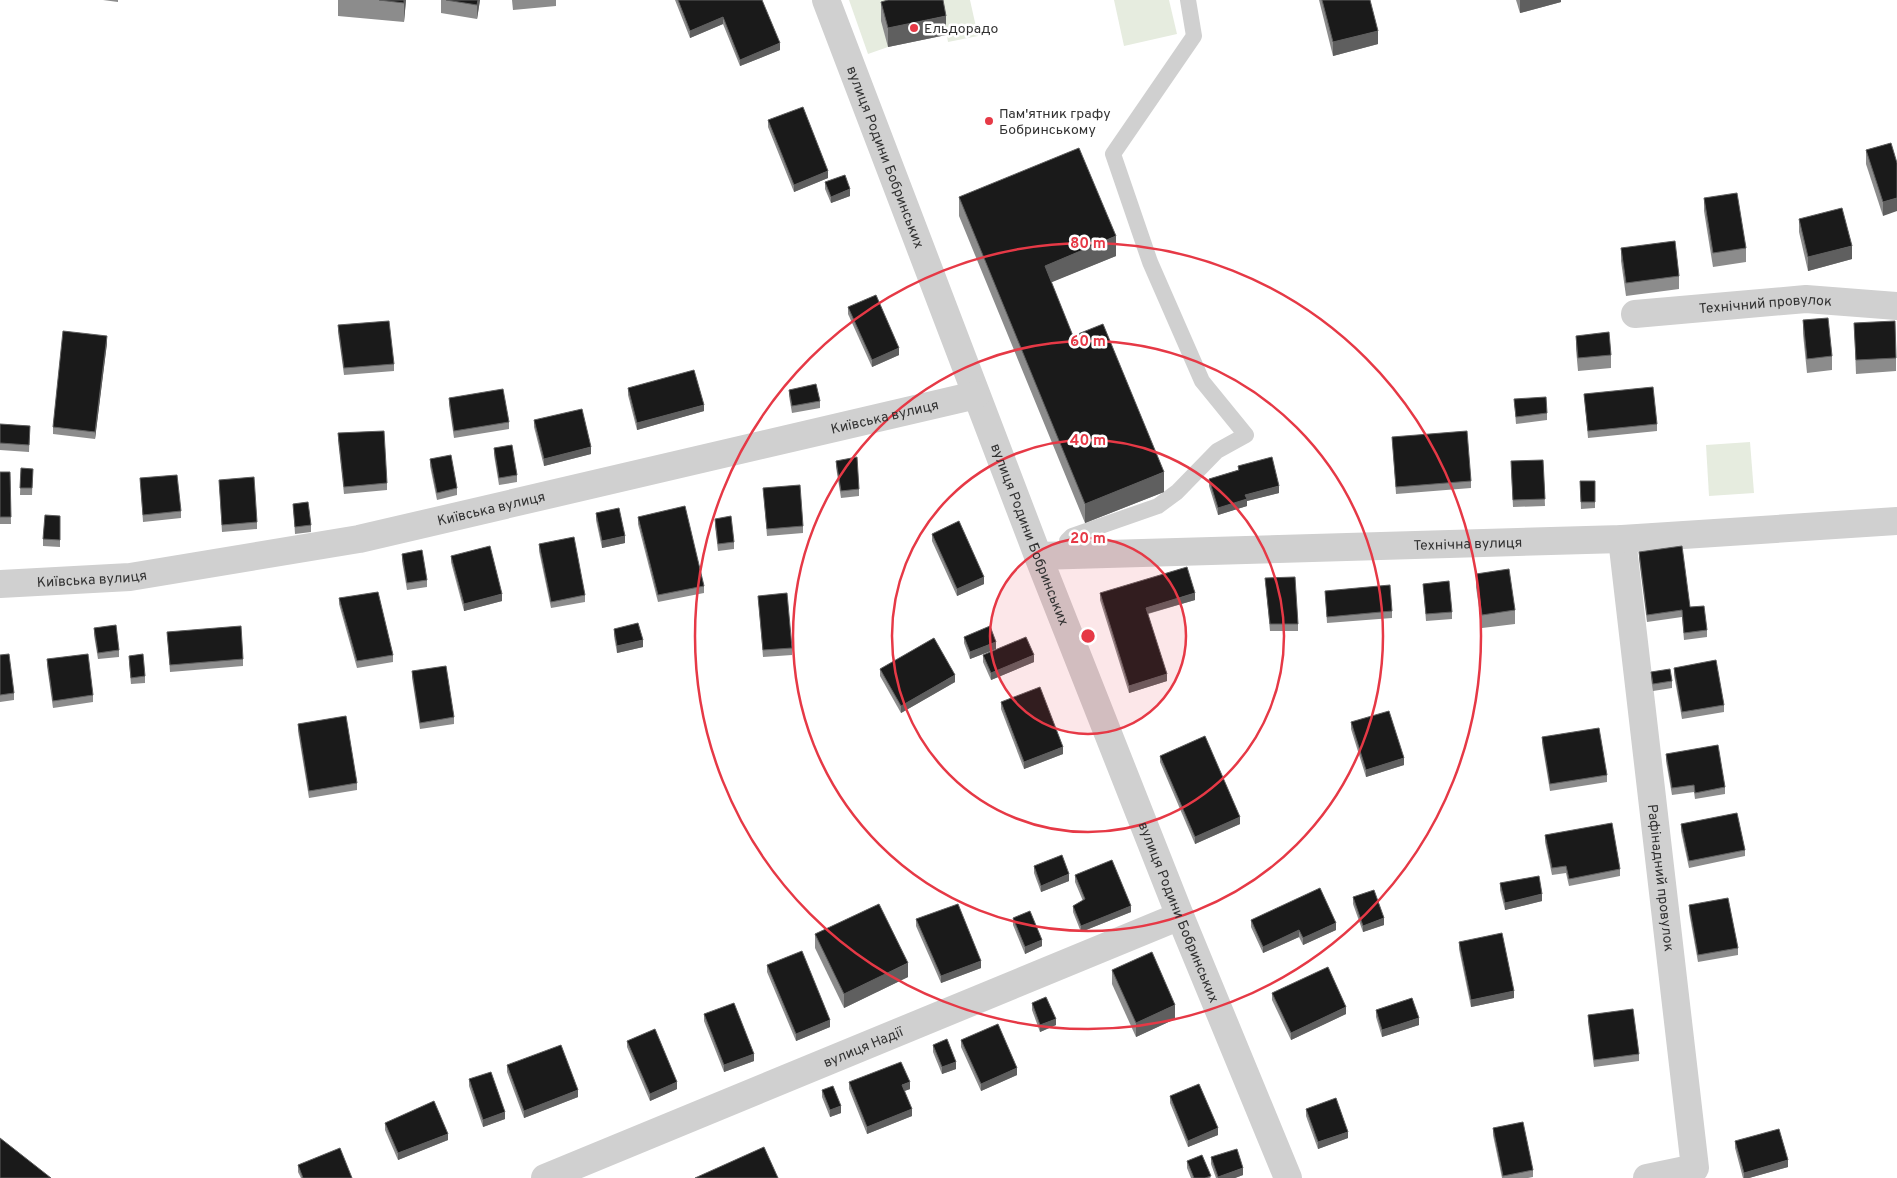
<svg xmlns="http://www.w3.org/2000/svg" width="1897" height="1178" viewBox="0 0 1897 1178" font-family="Overpass,sans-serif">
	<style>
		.green { fill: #e6ecdf }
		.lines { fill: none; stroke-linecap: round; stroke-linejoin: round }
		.lane { stroke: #d0d0d0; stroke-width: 16 }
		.street { stroke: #d0d0d0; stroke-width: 28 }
		.wall { fill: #8c8c8c }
		.shaded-wall { fill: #5f5f5f }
		.building { fill: #1a1a1a; stroke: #5f5f5f }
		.ring { fill: none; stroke: #e63946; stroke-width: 2.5 }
		.poi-dot { fill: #e63946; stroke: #fff; stroke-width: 2 }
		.labels { text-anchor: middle; stroke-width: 5; stroke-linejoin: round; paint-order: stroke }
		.poi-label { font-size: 14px; fill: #333; stroke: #fff; text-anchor: start }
		.street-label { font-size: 14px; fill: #333; stroke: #fff }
		.centre { fill: #e63946; stroke: #fff; stroke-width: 2.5 }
		.ring-label { font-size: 15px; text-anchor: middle; font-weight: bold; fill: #e63946; stroke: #fff; stroke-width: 5; stroke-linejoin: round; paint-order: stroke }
	</style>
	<rect width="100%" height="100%" fill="#fff"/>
	<g class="green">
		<path d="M849,0H970L978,36L948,42L942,8L888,47L868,54Z"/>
		<path d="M1114,0H1169L1177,34L1124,46Z"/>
		<path d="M1750,442L1754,493L1709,496L1706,445Z"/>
	</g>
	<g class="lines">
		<path class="lane" d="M1068,555L1067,541L1072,536L1158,506L1177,492L1217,451L1246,435L1202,381L1150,262L1113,154L1194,36L1188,0"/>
		<g class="street">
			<path id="s1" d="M826,0L1038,556L1180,916L1288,1178"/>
			<path id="s2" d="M1635,314L1806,299L1897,306"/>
			<path id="s3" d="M1622,539L1695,1168L1647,1178"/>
			<path id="s4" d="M1038,556L1622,539L1897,521"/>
			<path id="s5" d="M0,584L130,577L359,539L976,395"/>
			<path id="s6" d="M545,1178L1180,916"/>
		</g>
	</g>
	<g class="wall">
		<path d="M103,0H118V2Z"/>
		<path d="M338,0H406L404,22L338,16Z"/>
		<path d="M441,0H480L477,19L441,13Z"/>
		<path d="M512,0H556V6L513,10Z"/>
		<path d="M675,0H762L780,50L740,66L723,24L690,38Z"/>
		<path d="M1319,0H1370L1378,44L1333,56Z"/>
		<path d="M1516,0H1561V2L1520,13Z"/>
		<path d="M881,2L946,35L888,47L881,21Z"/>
		<path d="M768,120L828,178L794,192L768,127Z"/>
		<path d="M1891,143L1883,216L1866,164V150Z"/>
		<path d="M825,182L850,196L831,203L825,189Z"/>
		<path d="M959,197L1116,256L1051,282L1073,336L1164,492L1085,523L959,216Z"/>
		<path d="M1704,198L1746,248V262L1713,267L1704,211Z"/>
		<path d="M1799,219L1852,259L1808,271L1799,232Z"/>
		<path d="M1621,248L1679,276V289L1626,296L1621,261Z"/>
		<path d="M848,307L899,355L872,367L848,314Z"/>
		<path d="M1803,320L1832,356V370L1807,373L1803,334Z"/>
		<path d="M1854,323L1896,358V371L1856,374Z"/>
		<path d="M338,325L394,364V371L344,375L338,332Z"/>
		<path d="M1576,336L1611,355V368L1578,371L1576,349Z"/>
		<path d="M107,343L95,439L53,434V427Z"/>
		<path d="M628,388L704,411L637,430L628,395Z"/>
		<path d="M789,390L820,401V408L792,413L789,396Z"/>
		<path d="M1584,394L1657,424V431L1588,438Z"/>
		<path d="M449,398L509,422V429L454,438L449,405Z"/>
		<path d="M1514,399L1547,413V420L1516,424Z"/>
		<path d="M534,420L591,454L544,466L534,427Z"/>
		<path d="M0,424L30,426L29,452L0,450Z"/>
		<path d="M338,433L387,483V490L344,494L338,440Z"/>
		<path d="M1392,437L1471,481V488L1396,494Z"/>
		<path d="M494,448L517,475V482L499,485L494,455Z"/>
		<path d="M430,459L457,488V495L437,500L430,466Z"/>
		<path d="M1543,460L1545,506L1513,507L1511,468Z"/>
		<path d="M836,461L859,489V496L841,498L836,467Z"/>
		<path d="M1238,466L1279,493L1247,501V506L1218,515L1209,486V479L1238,470Z"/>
		<path d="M21,468L33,469L32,495H20Z"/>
		<path d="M0,472H10L11,524H0Z"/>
		<path d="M140,478L181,511V518L143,522Z"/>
		<path d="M219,480L257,522V529L222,532Z"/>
		<path d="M1580,481H1595V508L1581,509Z"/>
		<path d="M763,488L803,526V533L767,536Z"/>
		<path d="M293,504L311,525V532L295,534Z"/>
		<path d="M596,513L625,543L602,548L596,520Z"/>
		<path d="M60,516V547L43,546V539Z"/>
		<path d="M638,517L704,586V593L658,602L638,524Z"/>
		<path d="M715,519L734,542V549L718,551L715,526Z"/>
		<path d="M932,534L984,584L957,596L932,541Z"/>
		<path d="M539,544L585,595V602L551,608L539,551Z"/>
		<path d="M1639,552L1690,607L1707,630V637L1684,640L1682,617L1647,622L1639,559Z"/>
		<path d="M402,554L427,580V587L407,590L402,561Z"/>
		<path d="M451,556L502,601L464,611L451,562Z"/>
		<path d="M1476,574L1515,610V624L1482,628L1476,587Z"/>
		<path d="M1265,578L1298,624V631H1270Z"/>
		<path d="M1423,584L1452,612V619L1426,621Z"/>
		<path d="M1325,591L1392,611V618L1327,623Z"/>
		<path d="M1100,593L1195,600L1148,614L1167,681L1129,693L1100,600Z"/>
		<path d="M758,596L792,648V655L763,657Z"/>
		<path d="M339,598L393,655V662L357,668L339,604Z"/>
		<path d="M94,628L119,650V657L98,659L94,635Z"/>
		<path d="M614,629L643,647L617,653L614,636Z"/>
		<path d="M167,632L243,659V666L170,672Z"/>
		<path d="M964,637L996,649L970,659L964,643Z"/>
		<path d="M0,655L14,693V700L0,702Z"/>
		<path d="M983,655L1034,662L991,680L983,662Z"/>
		<path d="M129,656L145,676V683L131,684L129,663Z"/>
		<path d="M47,659L93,695V702L53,708L47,666Z"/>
		<path d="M1674,668L1724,705V712L1682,719L1674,675Z"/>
		<path d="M880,669L955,682L901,713L880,676Z"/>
		<path d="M412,671L454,717V724L420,729L412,678Z"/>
		<path d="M1651,672L1672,681V688L1653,691L1651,679Z"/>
		<path d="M1001,702L1063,754L1024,769L1001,709Z"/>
		<path d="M1351,722L1404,765L1366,777L1351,729Z"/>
		<path d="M298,724L357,783V790L309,798L298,731Z"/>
		<path d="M1542,737L1607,775V782L1550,791L1542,743Z"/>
		<path d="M1666,754L1725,787V794L1695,799L1694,792L1672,795L1666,761Z"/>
		<path d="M1160,756L1240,824L1195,844L1160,762Z"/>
		<path d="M1681,824L1745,850V856L1689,868L1681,831Z"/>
		<path d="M1545,835L1620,869V876L1569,886L1566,873L1552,875L1545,842Z"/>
		<path d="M1034,866L1069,881L1041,892L1034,873Z"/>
		<path d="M1075,875L1131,912L1081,932L1073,912V906L1083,901L1075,882Z"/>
		<path d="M1500,883L1542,901L1505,910L1500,890Z"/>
		<path d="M1353,897L1384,925L1363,932L1353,904Z"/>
		<path d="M1689,905L1738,948V955L1698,962L1689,912Z"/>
		<path d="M1013,918L1042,946L1025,954L1013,925Z"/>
		<path d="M916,919L981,968L941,983L916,926Z"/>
		<path d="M1251,920L1336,930L1303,945L1299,937L1263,953L1251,927Z"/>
		<path d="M815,934L908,977L844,1008L815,948Z"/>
		<path d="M1459,942L1514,998L1471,1007L1459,949Z"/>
		<path d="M767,965L830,1027L796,1041L767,972Z"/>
		<path d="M1112,970L1175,1019L1136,1037L1112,984Z"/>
		<path d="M1272,993L1346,1014L1291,1040L1272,1000Z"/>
		<path d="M1032,1003L1056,1025L1040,1032L1032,1010Z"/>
		<path d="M1376,1010L1419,1025L1382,1037L1376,1017Z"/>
		<path d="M704,1014L754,1061L724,1072L704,1021Z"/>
		<path d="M1588,1015L1639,1054V1061L1594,1067L1588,1022Z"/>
		<path d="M961,1040L1017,1075L981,1091L961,1047Z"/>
		<path d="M627,1041L677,1089L650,1101L627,1047Z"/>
		<path d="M933,1045L956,1069L942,1074L933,1052Z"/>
		<path d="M507,1065L578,1097L524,1118L507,1072Z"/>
		<path d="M469,1079L505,1119L483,1127L469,1086Z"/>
		<path d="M849,1082L910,1089L904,1091L912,1116L867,1134L849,1089Z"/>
		<path d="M822,1090L841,1113L830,1117L822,1097Z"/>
		<path d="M1170,1096L1218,1135L1188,1147L1170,1103Z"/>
		<path d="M1306,1109L1348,1138L1318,1149L1306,1116Z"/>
		<path d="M385,1123L448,1140L398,1160L385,1130Z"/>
		<path d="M1493,1128L1533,1170V1177L1528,1178H1502L1493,1135Z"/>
		<path d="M1735,1141L1788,1167L1749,1178H1743L1735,1148Z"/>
		<path d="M1211,1157L1243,1175L1235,1178H1216L1211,1164Z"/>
		<path d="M1187,1161L1211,1178H1191L1187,1168Z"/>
		<path d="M298,1165L352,1178H301L298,1172Z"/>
	</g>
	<g class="shaded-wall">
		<path d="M404,0H406L404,22Z"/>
		<path d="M478,0H480L477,19V5Z"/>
		<path d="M1520,0H1561V2L1520,13Z"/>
		<path d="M946,16V35L888,47V28Z"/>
		<path d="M723,17V24L690,38V31Z"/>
		<path d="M1378,31V44L1333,56V42Z"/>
		<path d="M780,43V50L740,66V60Z"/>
		<path d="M828,171V178L794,192V185Z"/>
		<path d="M850,189V196L831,203V197Z"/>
		<path d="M1897,198V211L1883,216V202Z"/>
		<path d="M1116,236V256L1045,285V266Z"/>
		<path d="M1852,246V259L1808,271V257Z"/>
		<path d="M107,336V343L95,439V432Z"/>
		<path d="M899,348V355L872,367V360Z"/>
		<path d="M704,405V411L637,430V423Z"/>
		<path d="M591,447V454L544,466V459Z"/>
		<path d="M1164,472V492L1085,523V504Z"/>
		<path d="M1279,486V493L1247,501V506L1218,515V508L1245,495Z"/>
		<path d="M625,536V543L602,548V541Z"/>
		<path d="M984,577V584L957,596V589Z"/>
		<path d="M1195,593V600L1146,614V608Z"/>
		<path d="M502,594V601L464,611V604Z"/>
		<path d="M643,640V647L617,653V646Z"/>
		<path d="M996,642V649L970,659V652Z"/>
		<path d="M1034,655V662L991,680V673Z"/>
		<path d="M1167,674V681L1129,693V686Z"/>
		<path d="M955,675V682L901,713V706Z"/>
		<path d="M1063,747V754L1024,769V762Z"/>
		<path d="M1404,758V765L1366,777V770Z"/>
		<path d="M1240,817V824L1195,844V837Z"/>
		<path d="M1069,874V881L1041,892V886Z"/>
		<path d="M1542,894V901L1505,910V903Z"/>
		<path d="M1131,906V912L1081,932V926Z"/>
		<path d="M1384,918V925L1363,932V926Z"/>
		<path d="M1336,923V930L1303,945V938Z"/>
		<path d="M1299,930V937L1263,953V947Z"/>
		<path d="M1042,940V946L1025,954V947Z"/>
		<path d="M981,961V968L941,983V976Z"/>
		<path d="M908,963V977L844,1008V994Z"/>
		<path d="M1514,991V998L1471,1007V1000Z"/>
		<path d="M1175,1005V1019L1136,1037V1023Z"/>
		<path d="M1346,1007V1014L1291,1040V1033Z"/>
		<path d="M1419,1018V1025L1382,1037V1030Z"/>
		<path d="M1056,1019V1025L1040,1032V1025Z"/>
		<path d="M830,1020V1027L796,1041V1034Z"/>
		<path d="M754,1054V1061L724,1072V1065Z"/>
		<path d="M956,1062V1069L942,1074V1067Z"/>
		<path d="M1017,1068V1075L981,1091V1084Z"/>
		<path d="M677,1082V1089L650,1101V1094Z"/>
		<path d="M910,1082V1089L902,1092V1085Z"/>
		<path d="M578,1090V1097L524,1118V1111Z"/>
		<path d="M841,1106V1113L830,1117V1110Z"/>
		<path d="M912,1109V1116L867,1134V1127Z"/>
		<path d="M505,1112V1119L483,1127V1120Z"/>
		<path d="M1218,1128V1135L1188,1147V1141Z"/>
		<path d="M1348,1132V1138L1318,1149V1142Z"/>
		<path d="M448,1134V1140L398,1160V1153Z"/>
		<path d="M1788,1160V1167L1749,1178H1744V1173Z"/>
		<path d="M1243,1168V1175L1235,1178H1218V1177Z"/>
	</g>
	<g class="building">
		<path d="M379,0H404V3Z"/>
		<path d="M446,0H478L477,5Z"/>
		<path d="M678,0H762L780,43L740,60L723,17L690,31Z"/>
		<path d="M888,0H943L946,16L888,28L881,2Z"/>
		<path d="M1322,0H1370L1378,31L1333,42Z"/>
		<path d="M803,107L828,171L794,185L768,120Z"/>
		<path d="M1891,143L1897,163V198L1883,202L1866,150Z"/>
		<path d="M1079,148L1116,236L1045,266L1073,336L1103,324L1164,472L1085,504L959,197Z"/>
		<path d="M845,175L850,189L831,197L825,182Z"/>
		<path d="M1737,193L1746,248L1713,253L1704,198Z"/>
		<path d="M1842,208L1852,246L1808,257L1799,219Z"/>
		<path d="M1675,241L1679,276L1626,283L1621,248Z"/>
		<path d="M876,295L899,348L872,360L848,307Z"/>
		<path d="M1828,318L1832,356L1807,359L1803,320Z"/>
		<path d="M389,321L394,364L344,368L338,325Z"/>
		<path d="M1895,321L1896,358L1856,360L1854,323Z"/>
		<path d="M63,331L107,336L95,432L53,427Z"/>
		<path d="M1609,332L1611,355L1578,358L1576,336Z"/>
		<path d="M694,370L704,405L637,423L628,388Z"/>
		<path d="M816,384L820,401L792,406L789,390Z"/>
		<path d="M1653,387L1657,424L1588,431L1584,394Z"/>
		<path d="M503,389L509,422L454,431L449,398Z"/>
		<path d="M1546,397L1547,413L1516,417L1514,399Z"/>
		<path d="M582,409L591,447L544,459L534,420Z"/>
		<path d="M0,424L30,426L29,445L0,443Z"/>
		<path d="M384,431L387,483L344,487L338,433Z"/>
		<path d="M1467,431L1471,481L1396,487L1392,437Z"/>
		<path d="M512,445L517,475L499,478L494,448Z"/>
		<path d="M451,455L457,488L437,493L430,459Z"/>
		<path d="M857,457L859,489L841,491L836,461Z"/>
		<path d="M1272,457L1279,486L1245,495L1247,499L1218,508L1209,479L1239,470L1238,466Z"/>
		<path d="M1543,460L1545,499L1513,500L1511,461Z"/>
		<path d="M21,468L33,469L32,488H20Z"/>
		<path d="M0,472H10L11,517H0Z"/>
		<path d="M177,475L181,511L143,515L140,478Z"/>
		<path d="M254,477L257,522L222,525L219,480Z"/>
		<path d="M1580,481H1595V502H1581Z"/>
		<path d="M800,485L803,526L767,529L763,488Z"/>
		<path d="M308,502L311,525L295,527L293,504Z"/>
		<path d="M685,506L704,586L658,595L638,517Z"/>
		<path d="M619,508L625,536L602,541L596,513Z"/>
		<path d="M45,515L60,516V540L43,539Z"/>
		<path d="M731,516L734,542L718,544L715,519Z"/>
		<path d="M959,521L984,577L957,589L932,534Z"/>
		<path d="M574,537L585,595L551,602L539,544Z"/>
		<path d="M490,546L502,594L464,604L451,556Z"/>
		<path d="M1682,546L1690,607L1704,606L1707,630L1684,633L1682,610L1647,615L1639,552Z"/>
		<path d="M422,550L427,580L407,583L402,554Z"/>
		<path d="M1187,567L1195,593L1146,608L1167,674L1129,686L1100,593Z"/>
		<path d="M1509,569L1515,610L1482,615L1476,574Z"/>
		<path d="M1295,577L1298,624H1270L1265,578Z"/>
		<path d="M1449,581L1452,612L1426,614L1423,584Z"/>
		<path d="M1390,585L1392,611L1327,617L1325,591Z"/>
		<path d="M378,592L393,655L357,661L339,598Z"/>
		<path d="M787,593L792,648L763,650L758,596Z"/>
		<path d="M638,623L643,640L617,646L614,629Z"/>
		<path d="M116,625L119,650L98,653L94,628Z"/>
		<path d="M241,626L243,659L170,665L167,632Z"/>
		<path d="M990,626L996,642L970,652L964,637Z"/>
		<path d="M1026,637L1034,655L991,673L983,655Z"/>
		<path d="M934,638L955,675L901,706L880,669Z"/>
		<path d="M9,654L14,693L0,695V655Z"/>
		<path d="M88,654L93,695L53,701L47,659Z"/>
		<path d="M143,654L145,676L131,678L129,656Z"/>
		<path d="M1716,660L1724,705L1682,712L1674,668Z"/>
		<path d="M446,666L454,717L420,723L412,671Z"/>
		<path d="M1670,669L1672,681L1653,684L1651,672Z"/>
		<path d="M1040,687L1063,747L1024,762L1001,702Z"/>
		<path d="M1389,711L1404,758L1366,770L1351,722Z"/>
		<path d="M346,716L357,783L309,791L298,724Z"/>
		<path d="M1599,728L1607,775L1550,784L1542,737Z"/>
		<path d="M1205,736L1240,817L1195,837L1160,756Z"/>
		<path d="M1718,745L1725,787L1695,793L1694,785L1672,788L1666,754Z"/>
		<path d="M1737,813L1745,850L1689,861L1681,824Z"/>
		<path d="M1612,823L1620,869L1569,879L1566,866L1552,868L1545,835Z"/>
		<path d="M1062,855L1069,874L1041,886L1034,866Z"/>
		<path d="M1112,860L1131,906L1081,926L1073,906L1085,899L1075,875Z"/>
		<path d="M1539,876L1542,894L1505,903L1500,883Z"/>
		<path d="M1320,888L1336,923L1303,938L1299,930L1263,947L1251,920Z"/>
		<path d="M1374,890L1384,918L1363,926L1353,897Z"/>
		<path d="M1728,898L1738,948L1698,955L1689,905Z"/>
		<path d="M879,904L908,963L844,994L815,934Z"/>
		<path d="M958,904L981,961L941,976L916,919Z"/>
		<path d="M1030,911L1042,940L1025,947L1013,918Z"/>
		<path d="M1502,933L1514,991L1471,1000L1459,942Z"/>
		<path d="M802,951L830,1020L796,1034L767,965Z"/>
		<path d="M1152,952L1175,1005L1136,1023L1112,970Z"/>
		<path d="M1328,967L1346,1007L1291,1033L1272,993Z"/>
		<path d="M1046,997L1056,1019L1040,1025L1032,1003Z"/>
		<path d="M1412,998L1419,1018L1382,1030L1376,1010Z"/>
		<path d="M734,1003L754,1054L724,1065L704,1014Z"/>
		<path d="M1633,1009L1639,1054L1594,1060L1588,1015Z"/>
		<path d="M998,1024L1017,1068L981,1084L961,1040Z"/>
		<path d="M655,1029L677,1082L650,1094L627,1041Z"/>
		<path d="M947,1039L956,1062L942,1067L933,1045Z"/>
		<path d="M561,1045L578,1090L524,1111L507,1065Z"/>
		<path d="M901,1062L910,1082L902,1085L912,1109L867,1127L849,1082Z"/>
		<path d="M491,1072L505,1112L483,1120L469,1079Z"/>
		<path d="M1199,1084L1218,1128L1188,1141L1170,1096Z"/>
		<path d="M833,1086L841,1106L830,1110L822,1090Z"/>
		<path d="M1336,1098L1348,1132L1318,1142L1306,1109Z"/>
		<path d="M434,1101L448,1134L398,1153L385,1123Z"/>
		<path d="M1523,1122L1533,1170L1503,1176L1493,1128Z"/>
		<path d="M1779,1129L1788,1160L1744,1173L1735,1141Z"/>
		<path d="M0,1138L51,1178H0Z"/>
		<path d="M764,1147L778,1178H695Z"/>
		<path d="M340,1148L352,1178H303L298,1165Z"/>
		<path d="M1237,1149L1243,1168L1218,1177L1211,1157Z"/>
		<path d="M1202,1155L1211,1176L1205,1178H1194L1187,1161Z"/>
	</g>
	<circle cx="1088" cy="636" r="98" fill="#e63946" fill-opacity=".12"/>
	<g class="ring">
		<circle cx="1088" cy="636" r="98"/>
		<circle cx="1088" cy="636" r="196"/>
		<circle cx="1088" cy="636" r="295"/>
		<circle cx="1088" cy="636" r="393"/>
	</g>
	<g class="poi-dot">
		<circle cx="914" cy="28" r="5"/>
		<circle cx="989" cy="121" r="5"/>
	</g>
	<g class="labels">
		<g class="poi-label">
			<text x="924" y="33">Ельдорадо</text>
			<text x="999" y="118">Пам'ятник графу<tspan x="999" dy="16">Бобринському</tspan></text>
		</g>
		<g class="street-label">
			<text dy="5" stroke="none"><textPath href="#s1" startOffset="168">вулиця Родини Бобринських</textPath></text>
			<text dy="5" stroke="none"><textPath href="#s2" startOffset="131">Технічний провулок</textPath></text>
			<text dy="5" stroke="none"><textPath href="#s5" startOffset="902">Київська вулиця</textPath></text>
			<text dy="5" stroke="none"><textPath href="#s5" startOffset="498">Київська вулиця</textPath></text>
			<text dy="5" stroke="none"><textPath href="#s1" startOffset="572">вулиця Родини Бобринських</textPath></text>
			<text dy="5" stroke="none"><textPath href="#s4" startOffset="430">Технічна вулиця</textPath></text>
			<text dy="5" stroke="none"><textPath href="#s5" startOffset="92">Київська вулиця</textPath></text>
			<text dy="5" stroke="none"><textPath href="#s3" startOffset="341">Рафінадний провулок</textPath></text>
			<text dy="5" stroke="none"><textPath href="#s1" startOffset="978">вулиця Родини Бобринських</textPath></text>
			<text dy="5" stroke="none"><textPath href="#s6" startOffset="344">вулиця Надії</textPath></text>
		</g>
	</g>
	<circle cx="1088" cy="636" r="8" class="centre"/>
	<g class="ring-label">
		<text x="1088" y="248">80 m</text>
		<text x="1088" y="346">60 m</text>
		<text x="1088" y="445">40 m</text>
		<text x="1088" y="543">20 m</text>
	</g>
</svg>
